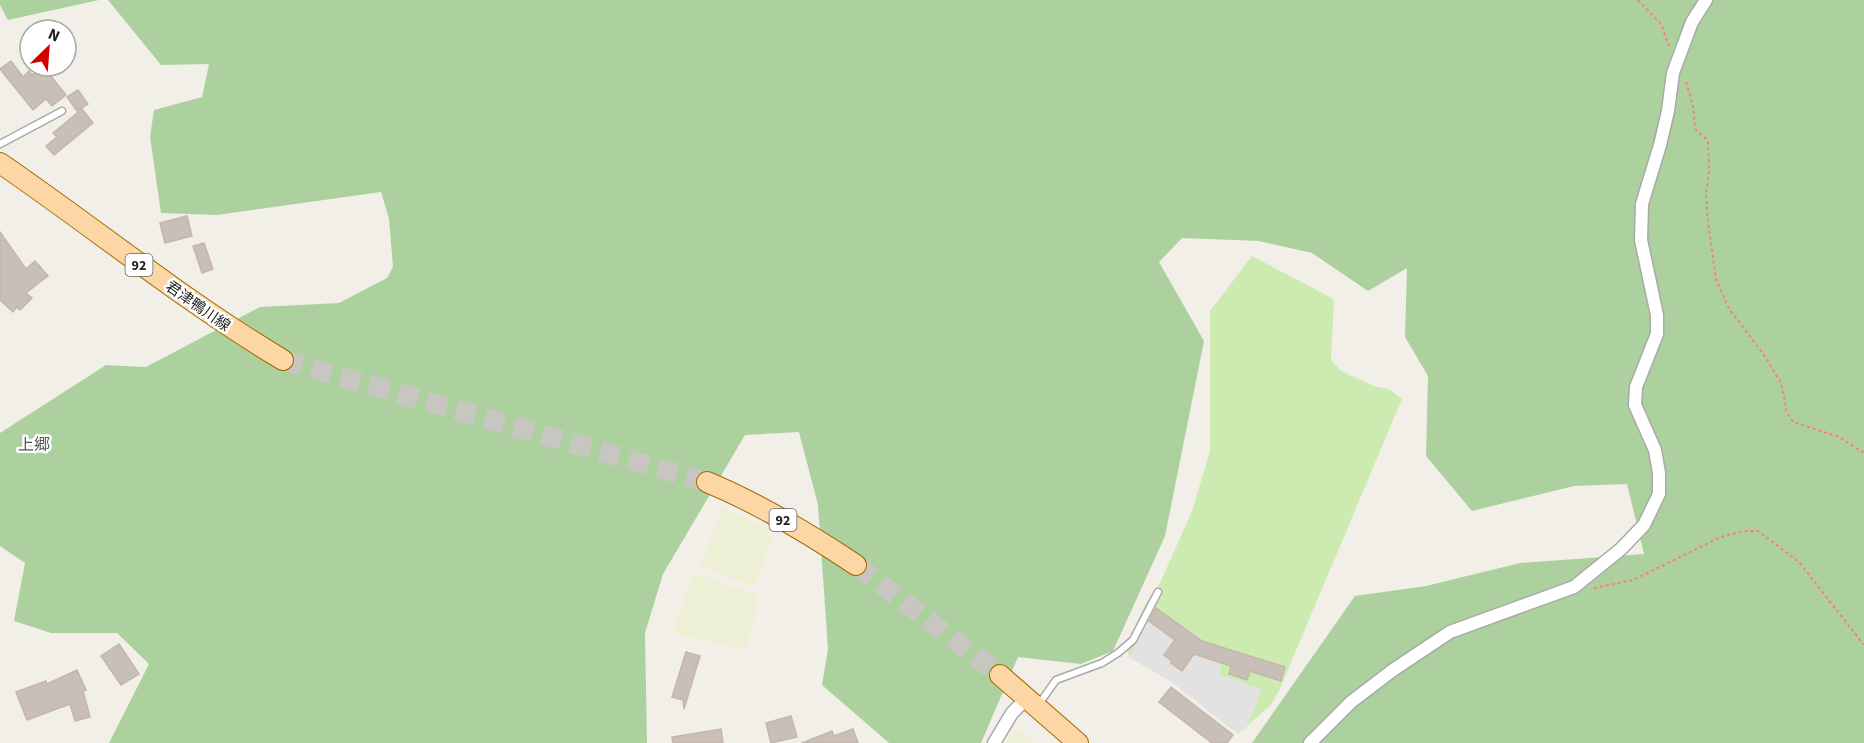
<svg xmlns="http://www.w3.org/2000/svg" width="1864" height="743" viewBox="0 0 1864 743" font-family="'Source Sans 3','Noto Sans JP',sans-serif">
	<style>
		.farmland { fill: #eef0d5 }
		.grass { fill: #cdebb0 }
		.forest { fill: #add19e }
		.parking { fill: #e2e2e2 }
		.building { fill: #c7bfb8; stroke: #c4b6ab; stroke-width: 1.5 }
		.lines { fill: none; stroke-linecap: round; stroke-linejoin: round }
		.primary-tunnel { stroke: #c8c6c1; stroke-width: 20; stroke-dasharray: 20 10; stroke-linecap: butt }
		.service-casing { stroke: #a9a9a9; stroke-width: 9 }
		.minor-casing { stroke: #a9a9a9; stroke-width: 15 }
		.primary-casing { stroke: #a06b00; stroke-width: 22 }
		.path { stroke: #fa8072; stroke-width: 2; stroke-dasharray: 3 3; stroke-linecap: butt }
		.service { stroke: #fff; stroke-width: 6 }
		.minor { stroke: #fff; stroke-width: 12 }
		.primary { stroke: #fcd6a4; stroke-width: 20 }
		.labels { text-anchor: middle; stroke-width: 5; stroke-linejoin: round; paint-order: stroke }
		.shield { fill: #fff; stroke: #646464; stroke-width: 1.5 }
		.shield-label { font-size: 14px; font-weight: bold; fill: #222 }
		.street-label { font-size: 15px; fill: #222; stroke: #fff }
		.neighbourhood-label { font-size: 16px; fill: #555; stroke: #fff }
	</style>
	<rect width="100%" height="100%" fill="#f2efe9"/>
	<g class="farmland">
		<path d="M723,508L767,528L772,539L757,581L750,586L700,565Z"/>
		<path d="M693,572L754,595L758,603L748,644L745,650L673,633Z"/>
		<path d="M1015,730L1024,734L1036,743H1005Z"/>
	</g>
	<path class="grass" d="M1252,256L1332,298L1334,302L1331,360L1341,371L1374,386L1389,389L1402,399L1279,691L1271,705L1238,734L1172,682L1129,657L1126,644L1146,603L1160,583L1192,511L1210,451V311Z"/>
	<g class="forest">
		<path d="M0,0H99L8,20L0,5Z"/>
		<path d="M108,0H1864V743H1252L1355,596L1426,586L1520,563L1644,554L1627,484L1574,486L1472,511L1426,456L1428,376L1405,337L1407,268L1368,291L1312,253L1259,241L1182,238L1159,262L1204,341L1165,536L1113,651L1081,664L1018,657L981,743H889L822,685L828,649L818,505L799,432L745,435L663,574L645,633L647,743H109L149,664L117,633H51L14,621L25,563L0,546V433L106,365L146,367L260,307L339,303L387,278L393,267L389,219L381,192L217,215L161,213L150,137L154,110L202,97L209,64L161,65Z"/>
	</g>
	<path class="parking" d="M1148,620L1175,640L1165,655L1172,661L1171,663L1182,670L1192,657L1193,652L1222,663L1219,675L1262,689L1247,727L1238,734L1172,682L1129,657Z"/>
	<g class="building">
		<path d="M11,61L23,77L29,71L32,75L40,69L43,72L46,70L66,95L52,106L46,99L33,110L0,69Z"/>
		<path d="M78,90L88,104L77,111L67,97Z"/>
		<path d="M82,109L93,123L54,155L46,146L57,137L53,133Z"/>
		<path d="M187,216L192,236L165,243L160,223Z"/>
		<path d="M0,232L26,269L35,261L48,276L26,293L32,298L20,310L17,307L13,312L0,300Z"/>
		<path d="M204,243L213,269L202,273L193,246Z"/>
		<path d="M1156,608L1202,641L1285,667L1281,681L1250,671L1247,680L1229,674L1231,666L1194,654L1182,671L1171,663L1172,661L1164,655L1175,640L1149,621Z"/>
		<path d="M119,644L139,674L121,685L101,656Z"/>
		<path d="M686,652L700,656L684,709L683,700L672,697Z"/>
		<path d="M77,670L86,690L83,691L90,717L75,721L70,704L27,720L16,692L46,681L47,684Z"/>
		<path d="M1171,687L1233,735L1227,743H1212L1159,702Z"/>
		<path d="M791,716L797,737L771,743L766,723Z"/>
		<path d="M721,729L723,743H673L672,737Z"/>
		<path d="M853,729L858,743H802L832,731L834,736Z"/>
	</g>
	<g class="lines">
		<g class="primary-tunnel">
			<path d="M283,360L707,482"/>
			<path d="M856,565L1000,675"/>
		</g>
		<defs>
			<g id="service">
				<path d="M0,144L62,111"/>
				<path d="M1039,704L1056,680L1102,663L1118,653L1133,640L1158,592"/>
			</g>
			<g id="minor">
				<path d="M994,743L1012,713L1027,698"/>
				<path d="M1310,743L1351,702L1393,670L1450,632L1574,587L1621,549L1644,525L1659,494V473L1655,450L1635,405L1636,387L1657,334V315L1641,240L1642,204L1660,145L1668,111L1673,73L1692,22L1706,0"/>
			</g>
			<g id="primary">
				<path d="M0,163C95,228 184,301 283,360"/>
				<path d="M707,482C760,504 808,533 856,565"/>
				<path d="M1000,675L1078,743"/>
			</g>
		</defs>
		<use href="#service" class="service-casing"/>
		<use href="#minor" class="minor-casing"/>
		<use href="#primary" class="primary-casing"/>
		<g class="path">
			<path d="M1638,0L1661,24L1669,46"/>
			<path d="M1686,82L1693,105L1695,129L1708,141L1709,171L1706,194L1708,223L1716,279L1728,307L1764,355L1781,383L1784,395L1786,411L1793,422L1839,437L1864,453"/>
			<path d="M1594,588L1633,580L1721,537L1744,531H1758L1799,562L1864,645"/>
		</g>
		<use href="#service" class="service"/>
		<use href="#minor" class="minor"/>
		<use href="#primary" class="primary"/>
	</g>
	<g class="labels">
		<g class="shield">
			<rect x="125.5" y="254" width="27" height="22" rx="4.5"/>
			<rect x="769.5" y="509" width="27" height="22" rx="4.5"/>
		</g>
		<g class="shield-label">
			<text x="139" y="270">92</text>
			<text x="783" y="525">92</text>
		</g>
		<g class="street-label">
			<text transform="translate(198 306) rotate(35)" y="5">君津鴨川線</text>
		</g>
		<g class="neighbourhood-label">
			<text x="34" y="450">上郷</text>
		</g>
	</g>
	<g transform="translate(48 48) rotate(25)"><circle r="28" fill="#ffffff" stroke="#a7a7a7" stroke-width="1.5"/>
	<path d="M0-4.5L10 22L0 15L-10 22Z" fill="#d40000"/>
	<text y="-9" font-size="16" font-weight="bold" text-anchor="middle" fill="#222222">N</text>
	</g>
</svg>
